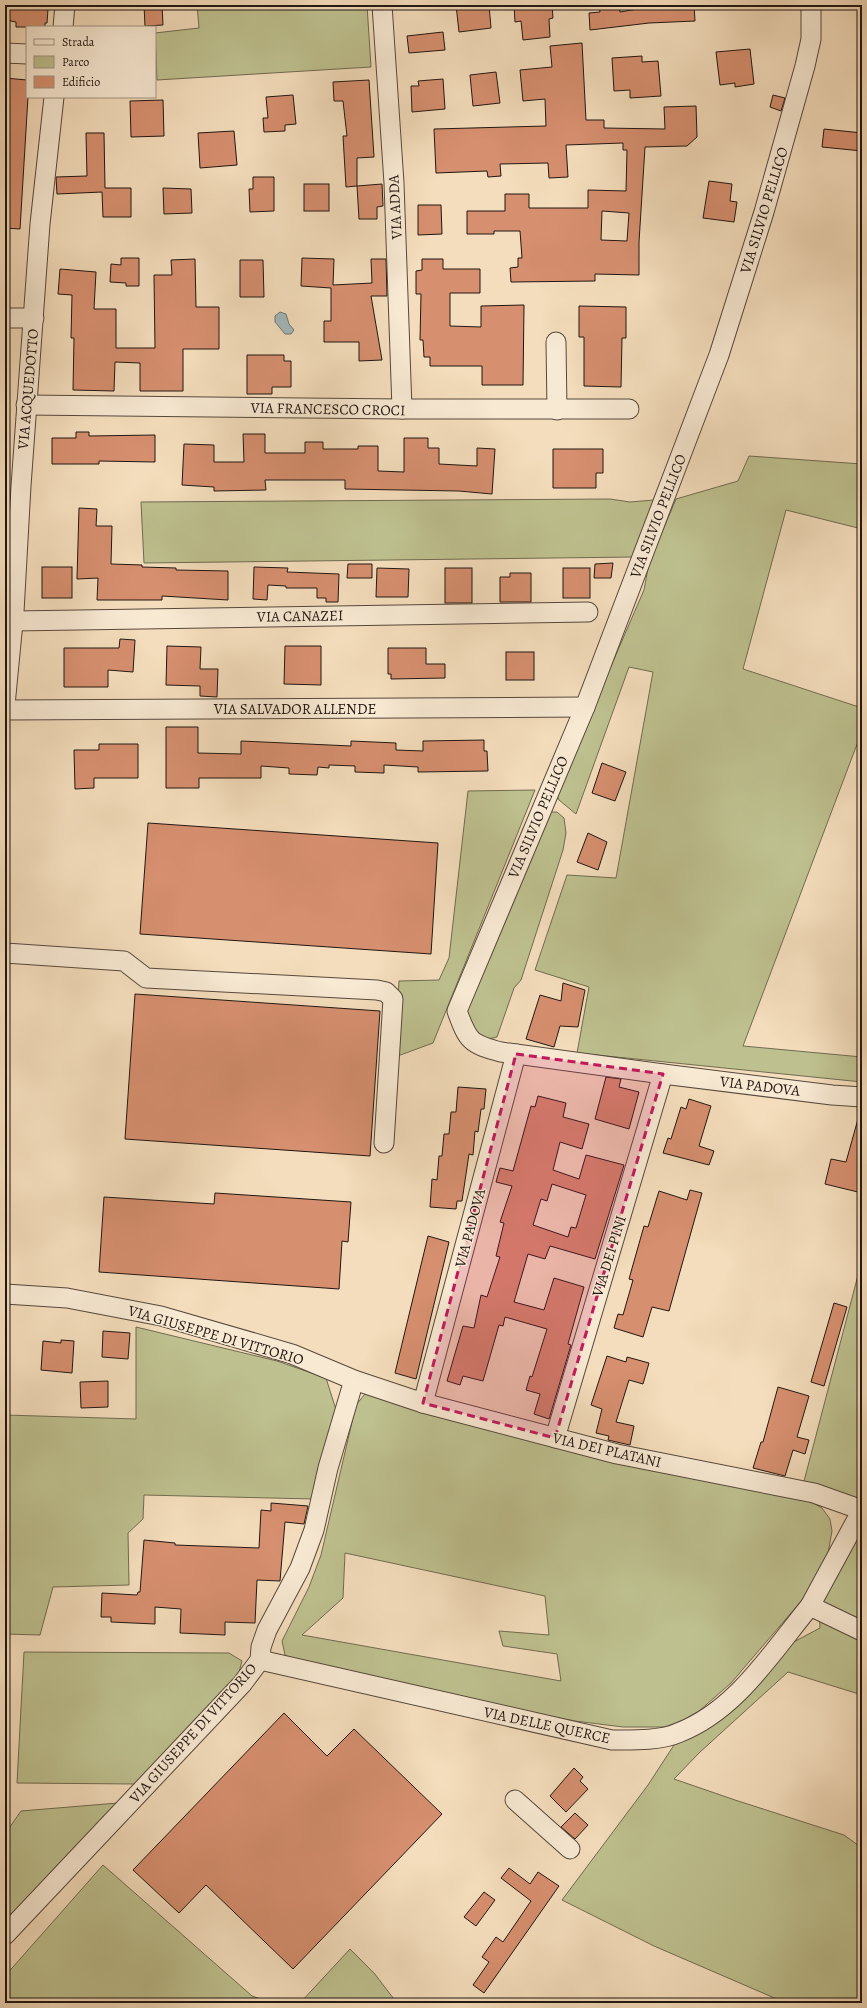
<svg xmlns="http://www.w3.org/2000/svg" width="867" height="2008" viewBox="0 0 867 2008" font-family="Alegreya,serif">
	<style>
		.green { fill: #bec08f; stroke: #706b50; fill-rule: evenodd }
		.water { fill: #a2b8bc; stroke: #6e7778 }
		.building { fill: #d68f6f; stroke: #211611; fill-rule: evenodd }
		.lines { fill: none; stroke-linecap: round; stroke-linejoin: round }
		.minor-casing { stroke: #56483c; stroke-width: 21 }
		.minor { stroke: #f8e9d3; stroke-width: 19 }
		.marked { fill: #c2185b; fill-opacity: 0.2; stroke: #c2185b; stroke-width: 3; stroke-dasharray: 8 5; stroke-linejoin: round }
		.labels { text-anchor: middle; stroke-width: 3; stroke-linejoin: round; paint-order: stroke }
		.street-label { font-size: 15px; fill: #211611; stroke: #f8e9d3 }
	</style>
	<rect width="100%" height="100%" fill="#f4ddbc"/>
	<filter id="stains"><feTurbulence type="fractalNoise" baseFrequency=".005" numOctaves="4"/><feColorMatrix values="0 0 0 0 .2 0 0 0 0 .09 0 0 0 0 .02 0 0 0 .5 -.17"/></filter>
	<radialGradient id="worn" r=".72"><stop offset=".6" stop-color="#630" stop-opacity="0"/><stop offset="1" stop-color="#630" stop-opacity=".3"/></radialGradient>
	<g class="green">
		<path d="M197,5H367L371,67L157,80L155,33L199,28Z"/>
		<path d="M749,456L862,464V529L786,510L743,669L862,708V731L743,1046L862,1057V1082L577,1053L589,987L535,970L567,875L616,878L653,672L629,667L576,814L559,800L556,793L644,590L649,563L676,499L738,481Z"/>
		<path d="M610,499L630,502L654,500L634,557L144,563L141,502Z"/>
		<path d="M535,790L433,1043L395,1057L399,981L439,980L449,958L468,791Z"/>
		<path d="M549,812H557L564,818L566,833L563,850L521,980L514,988L497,1037L484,1040L478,1039L465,1010Z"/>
		<path d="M862,1260V1500L803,1485Z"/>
		<path d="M136,1327L277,1361L326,1378L338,1416L314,1499L144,1495L143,1519L128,1533L129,1585L53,1587L40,1635L5,1634V1415L136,1419Z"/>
		<path d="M365,1394L623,1460L804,1498L822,1508L830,1519L832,1531L827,1559L803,1599L731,1683L699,1711L683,1720L665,1727H623L575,1721L426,1692L290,1658L285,1655L282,1641L309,1587L321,1555L356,1405ZM345,1553L545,1596L549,1635L499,1631L503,1646L557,1654L561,1681L302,1635L343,1598Z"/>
		<path d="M861,1532L862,1695L788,1672L699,1753L674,1779L735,1800L844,1835L862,1848V2003H786L654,1946L562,1900L648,1785L674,1745L691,1738L722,1717L788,1645L820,1628L819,1600L845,1551Z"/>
		<path d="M24,1652L229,1653L242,1661L236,1683L135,1784L17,1783Z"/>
		<path d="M118,1803L5,1921V1834L21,1811Z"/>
		<path d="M103,1865L252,1996L272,2003H5V1976Z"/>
		<path d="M350,1949L374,1973L397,2003H300Z"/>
	</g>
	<path class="water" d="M280,312L286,314L289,324L294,330L291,334H285L275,322V316Z"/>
	<g class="building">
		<path d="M144,5H162L163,25L145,26Z"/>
		<path d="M456,5H489L491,28L459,32Z"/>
		<path d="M514,5H552L553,18L549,19L550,37L523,40L521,21L515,22Z"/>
		<path d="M599,5H619L620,12L660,5H694L695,21L649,23L590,30L589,13L600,12Z"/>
		<path d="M5,6L48,9L47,23H45V27H16V22L5,20Z"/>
		<path d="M443,32L445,50L409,53L407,36Z"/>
		<path d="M582,43L586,120H604V128L665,129L664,107L696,106L697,137L687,146L645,147L639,242V275L595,274V281L511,282L510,268L518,267V258H522L520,231H494V234H467V211H505V194H529V208H588V190L626,191L627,150H623V143L566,145L568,177L549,178L548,163L500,164L501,176L488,177L487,171L436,173L434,129L546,126L545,99L523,101L520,70L552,67L550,46ZM602,211L629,213L627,241L601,240Z"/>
		<path d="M750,49L754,84L735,87V83L720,85L716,52Z"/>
		<path d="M642,56V62L658,61L661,96L630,98V90L614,91L612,58Z"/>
		<path d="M496,72L500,103L473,106L470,75Z"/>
		<path d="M5,78L27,80L28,97L20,229L5,228Z"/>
		<path d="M443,79L445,109L412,112L411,86H419L418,81Z"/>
		<path d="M369,80L374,157L357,158V186L382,184L383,206L377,207V219H359L357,186L346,187L343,136H347L343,101H334L333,82Z"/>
		<path d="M293,95L296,124L285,125V131L264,132L263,118H268L266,97Z"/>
		<path d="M773,95L785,98L781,111L770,107Z"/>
		<path d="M163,100L164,136L131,137L130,101Z"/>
		<path d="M824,129L862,133V151L822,147Z"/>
		<path d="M234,131L237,165L200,168L198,133Z"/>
		<path d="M86,133H104L105,188H131V217H103L102,192L57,194L56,177L87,176Z"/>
		<path d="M253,177H274V211L250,212L249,189H253Z"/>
		<path d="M709,181L732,184L730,201L737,202L734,222L703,218Z"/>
		<rect x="304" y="184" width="25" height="27"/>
		<path d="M163,188L191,189L192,213L164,214Z"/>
		<path d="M418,205H441L442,234L418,235Z"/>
		<path d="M121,258H139V286H126V283L110,282L111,264L121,265Z"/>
		<path d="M302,258L334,259L333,285L372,283L371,259H386L387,296H371L382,360L359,361V342H324V321H331V288L301,286Z"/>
		<path d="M195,259L196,307H219V349H183V391H140V363L115,362L114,391L73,390L74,338H71L72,295L58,294L60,269L96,272L94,309H116V348H155L154,275H172L171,260Z"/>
		<path d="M422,259H443V269H480V293H450V326L481,327V306L524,305L523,385H482V366H430V357H424L423,340H420L421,294H416V271L422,270Z"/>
		<path d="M240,260H263L264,297H240Z"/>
		<path d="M579,306L626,307V338H622L621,387L584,386V337H579Z"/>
		<path d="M247,355H284V361H291V387H272V394H247Z"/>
		<path d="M76,432H89V436L155,435V462L99,461V464H52V438H76Z"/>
		<path d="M243,434H265V453H305V442H323V449H358V446H378V471L404,472V438H428V448H439V464L477,466V448L495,449L492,494L459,491L345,489V480H265L266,490L214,491V487L182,485L184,444L214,445V462H244Z"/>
		<path d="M553,449H603V473H596V488H553Z"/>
		<path d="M79,508L97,509L96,526H112L111,564L142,565V567L176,568V570L228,571V600L162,596V600H97L98,578L77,579Z"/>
		<path d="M613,563L611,578H594L595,564Z"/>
		<path d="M348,564H372V578H347Z"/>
		<rect x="42" y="567" width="30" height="31"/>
		<path d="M254,567L288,568L287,572L339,574L338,602H326V598H317V588H286V586L268,585L267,600L253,599Z"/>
		<path d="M377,568L409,569L408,597H376Z"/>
		<rect x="445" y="568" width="27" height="35"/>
		<rect x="563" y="568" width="27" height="30"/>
		<path d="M510,573H531V602H500V577H510Z"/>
		<path d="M120,639L135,640L133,672L108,670V687H64V648H119Z"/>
		<path d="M167,646L201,647L200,669H218L217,697L200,696V686L166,685Z"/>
		<path d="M285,646H321V685L284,684Z"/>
		<path d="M388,648H426V664H445V678L391,679V674H388Z"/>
		<rect x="506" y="652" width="28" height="28"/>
		<path d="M166,727H198V753L241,754V741L351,746V741L396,743V750L423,751V741L484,740V751H487L488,771L418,772V767L384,765V773L355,772V766L329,765V768L318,767L317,775L289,774V768L261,766V778H199V788H166Z"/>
		<path d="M99,744H138V778H94V788L75,789L74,750H99Z"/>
		<path d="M602,763L626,772L615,801L592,793Z"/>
		<path d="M148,823L438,843L431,954L140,934Z"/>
		<path d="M588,833L607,842L598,870L577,862Z"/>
		<path d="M563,983L585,990L578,1027L560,1026L554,1047L526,1039L540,995L561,1001Z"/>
		<path d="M135,994L380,1011L370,1156L125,1139Z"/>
		<path d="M606,1077L621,1079L619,1087L639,1092L629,1129L595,1119Z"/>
		<path d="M458,1087L486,1089L484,1109H481L478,1132L475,1131L473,1155L469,1154L462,1201H457L456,1209L430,1207L432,1179L437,1180L439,1156H442L444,1134H449L451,1112H456Z"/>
		<path d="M538,1096L566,1103L563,1117L589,1124L582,1149L560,1142L553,1170L579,1179L586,1155L624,1165L595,1259L550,1246L545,1259L528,1254L514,1302L544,1310L554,1278L584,1287L568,1344L571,1345L549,1419L534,1414L540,1394L526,1390L530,1376L532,1377L547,1329L505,1317L503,1326L499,1325L483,1381L463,1376L460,1385L447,1381L463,1326L474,1328L481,1295L487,1297L500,1257L496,1256L504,1223L500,1222L512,1186L496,1182L500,1168L513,1171L531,1106L535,1107ZM552,1184L586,1195L576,1228L571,1227L568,1237L533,1225L541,1199L547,1201Z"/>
		<path d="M689,1099L711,1106L699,1146L714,1151L709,1165L663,1153L668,1138L671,1139L681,1107L686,1109Z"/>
		<path d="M858,1119L862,1120V1193L825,1184L831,1159L846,1162Z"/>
		<path d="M690,1190L702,1193L669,1311L652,1307L643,1337L614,1328L618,1314L623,1315L633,1280L629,1279L644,1226L648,1227L659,1191L687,1200Z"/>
		<path d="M215,1193L351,1202L348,1242L342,1241L339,1289L99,1272L104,1197L214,1204Z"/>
		<path d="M428,1236L449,1242L416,1379L395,1373Z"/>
		<path d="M834,1303L847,1307L824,1386L811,1382Z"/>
		<path d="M103,1331L130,1333L128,1359L102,1357Z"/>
		<path d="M61,1340L74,1341L72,1373L41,1370L43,1341L61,1343Z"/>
		<path d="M607,1356L626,1362L627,1357L649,1363L643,1384L629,1380L616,1422L634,1426L630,1445L608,1440L609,1436L596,1433L602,1409L591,1405Z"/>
		<path d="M108,1381V1407L81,1408L80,1382Z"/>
		<path d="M778,1387L809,1396L797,1437L809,1440L805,1454L793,1450L785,1476L753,1468L761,1442H763Z"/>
		<path d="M271,1503L308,1506L304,1524L285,1522L280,1581L257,1580L255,1623L225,1622V1635L180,1633L181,1609L155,1607V1624L111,1622V1617H101L102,1593L137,1595L138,1592H140L144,1540L175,1543V1545L259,1548L261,1510L271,1511Z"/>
		<path d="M284,1713L327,1756L354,1729L442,1814L293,1969L206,1885L179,1913L133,1870Z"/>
		<path d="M574,1768L583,1777L580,1781L588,1789L566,1812L550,1796Z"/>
		<path d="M575,1813L588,1825L575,1839L561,1827Z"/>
		<path d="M509,1868L530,1884L538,1872L559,1886L484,1993L473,1985L489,1962L482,1957L496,1937L503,1942L531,1901L501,1878Z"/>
		<path d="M484,1892L495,1900L476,1926L464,1917Z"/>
	</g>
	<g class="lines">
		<defs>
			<g id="minor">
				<path d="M382,5L394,183L402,409"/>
				<path d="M811,5V39L805,66L764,212L719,355L585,707L457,1011C468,1041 470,1044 501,1052L663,1074L832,1095L862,1097"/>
				<path d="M63,27L65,5"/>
				<path d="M5,53L27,54"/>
				<path d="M5,318H34"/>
				<path d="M556,342L557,410"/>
				<path d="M26,405L402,409H629"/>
				<path d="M13,621L588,612"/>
				<path d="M5,705L14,612L21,486L40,224L54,97"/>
				<path d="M5,710L585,707"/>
				<path d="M5,953L124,961L146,978L377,990L386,992L393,999L384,1143"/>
				<path d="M5,1294L67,1298L161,1316L292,1354L354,1380L423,1403L617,1454L814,1493L862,1510"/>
				<path d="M423,1403L516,1054"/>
				<path d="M555,1438L663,1074"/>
				<path d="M862,1510L810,1606L862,1631"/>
				<path d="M260,1660L612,1740C631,1740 660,1741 678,1733C736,1711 772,1652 810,1606"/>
				<path d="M515,1800L570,1849"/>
				<path d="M5,1935L242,1684L260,1660L261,1647L267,1630L300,1568L314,1530L328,1468L354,1380"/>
			</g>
		</defs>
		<use href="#minor" class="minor-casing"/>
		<use href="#minor" class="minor"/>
	</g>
	<path class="marked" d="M516,1054L663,1074L555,1438L423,1403Z"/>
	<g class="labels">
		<g class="street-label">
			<text transform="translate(395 207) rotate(-93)" y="5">VIA ADDA</text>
			<text transform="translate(764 210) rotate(-73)" y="5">VIA SILVIO PELLICO</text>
			<text transform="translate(28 389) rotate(-85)" y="5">VIA ACQUEDOTTO</text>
			<text transform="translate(328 409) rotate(1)" y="5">VIA FRANCESCO CROCI</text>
			<text transform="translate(658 516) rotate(-69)" y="5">VIA SILVIO PELLICO</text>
			<text transform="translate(300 616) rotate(-1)" y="5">VIA CANAZEI</text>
			<text x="295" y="714">VIA SALVADOR ALLENDE</text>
			<text transform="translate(538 817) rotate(-67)" y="5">VIA SILVIO PELLICO</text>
			<text transform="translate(760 1086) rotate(7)" y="5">VIA PADOVA</text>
			<text transform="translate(470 1228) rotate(-75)" y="5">VIA PADOVA</text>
			<text transform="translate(609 1256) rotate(-73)" y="5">VIA DEI PINI</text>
			<text transform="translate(216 1335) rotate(16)" y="5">VIA GIUSEPPE DI VITTORIO</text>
			<text transform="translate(607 1450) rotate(13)" y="5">VIA DEI PLATANI</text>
			<text transform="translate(547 1725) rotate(12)" y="5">VIA DELLE QUERCE</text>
			<text transform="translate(193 1733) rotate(-48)" y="5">VIA GIUSEPPE DI VITTORIO</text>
		</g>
	</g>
	<rect width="867" height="2008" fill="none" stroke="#f4ddbc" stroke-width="20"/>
	<rect x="6" y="6" width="855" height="1996" fill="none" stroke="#211611" stroke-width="2"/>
	<rect x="10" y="10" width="847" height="1988" fill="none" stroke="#211611"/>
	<rect x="26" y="26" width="130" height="72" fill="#f8e9d3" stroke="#a29585"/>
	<rect x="34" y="39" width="20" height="6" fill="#f8e9d3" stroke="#a29585"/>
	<text x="62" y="46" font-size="12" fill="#211611">Strada</text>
	<rect x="34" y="56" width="20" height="12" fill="#bec08f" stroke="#a29585"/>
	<text x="62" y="66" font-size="12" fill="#211611">Parco</text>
	<rect x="34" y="76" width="20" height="12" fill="#d68f6f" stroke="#a29585"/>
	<text x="62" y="86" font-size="12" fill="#211611">Edificio</text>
	<rect width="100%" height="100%" filter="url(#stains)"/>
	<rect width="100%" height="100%" fill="url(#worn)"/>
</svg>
